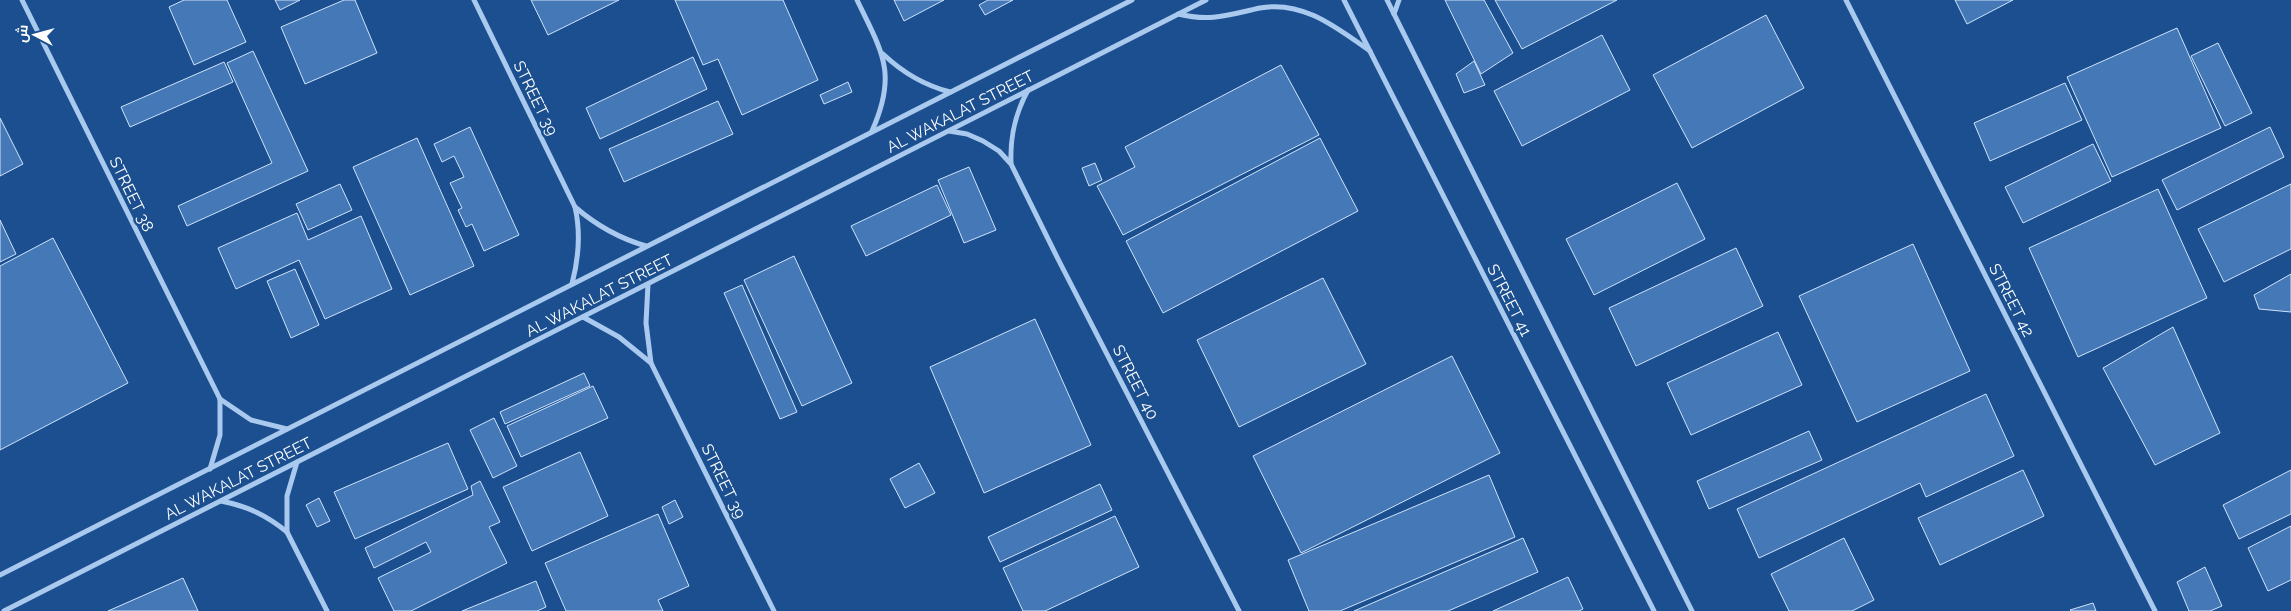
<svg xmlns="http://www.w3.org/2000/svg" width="2291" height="611" viewBox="0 0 2291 611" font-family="Raleway,Cairo,sans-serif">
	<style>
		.building { fill: #4478b7; stroke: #cfe3fa }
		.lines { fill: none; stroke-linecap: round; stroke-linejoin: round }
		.street { stroke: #a9c9ee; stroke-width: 5 }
		.labels { text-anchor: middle; stroke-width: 5; stroke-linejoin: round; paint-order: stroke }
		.street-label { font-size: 16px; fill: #fff; stroke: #1b4f8f }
	</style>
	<rect width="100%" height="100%" fill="#1b4f8f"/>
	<g class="building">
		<path d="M184,0H227L246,42L194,65L169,7Z"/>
		<path d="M275,0H300L280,10Z"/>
		<path d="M344,0H355L377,53L305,84L281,27Z"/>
		<path d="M531,0H619L548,35Z"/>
		<path d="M675,0H783L818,80L742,115L718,59L703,65Z"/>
		<path d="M894,0H944L904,21Z"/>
		<path d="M988,0H1013L985,15L979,5Z"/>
		<path d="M1445,0H1484L1513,53L1481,74Z"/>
		<path d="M1495,0H1617L1522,49Z"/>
		<path d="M1955,0H2013L1967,24Z"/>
		<path d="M1766,15L1804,88L1692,148L1653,75Z"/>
		<path d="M2177,28L2221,128L2112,177L2067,77Z"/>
		<path d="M1602,35L1630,90L1522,146L1494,91Z"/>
		<path d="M2218,43L2252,113L2225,126L2191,56Z"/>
		<path d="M253,51L308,171L187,226L178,206L272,163L227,63Z"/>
		<path d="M693,57L707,89L600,139L586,108Z"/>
		<path d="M1474,61L1485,85L1464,93L1456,74Z"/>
		<path d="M224,62L233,82L130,127L121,107Z"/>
		<path d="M1281,65L1319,135L1123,235L1097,186L1135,167L1125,147Z"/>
		<path d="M848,82L852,92L824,104L820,95Z"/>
		<path d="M2065,83L2082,120L1990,161L1974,123Z"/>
		<path d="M718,101L733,134L624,182L609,149Z"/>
		<path d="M0,118L23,164L0,176Z"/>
		<path d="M470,127L519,235L484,251L472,224L466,227L458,210L462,208L450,183L464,177L454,156L442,162L434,144Z"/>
		<path d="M2270,127L2284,157L2177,210L2162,180Z"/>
		<path d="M417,138L474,266L410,295L353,167Z"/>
		<path d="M1320,138L1358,211L1163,313L1126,241Z"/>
		<path d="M2093,144L2111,181L2023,223L2005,187Z"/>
		<path d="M1095,163L1102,180L1089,186L1082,168Z"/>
		<path d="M969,167L996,230L964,243L938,180Z"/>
		<path d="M1677,183L1705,239L1594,295L1566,239Z"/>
		<path d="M340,184L352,210L308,230L296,204Z"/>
		<path d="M2291,184V249L2224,282L2198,229Z"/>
		<path d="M937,185L951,215L866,256L851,226Z"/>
		<path d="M2158,189L2207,298L2078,357L2029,248Z"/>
		<path d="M297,213L308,240L361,216L392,289L325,319L299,260L236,289L218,248Z"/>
		<path d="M0,220L16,254L0,262Z"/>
		<path d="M53,238L128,383L0,450V266Z"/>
		<path d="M1913,244L1970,371L1857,422L1799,296Z"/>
		<path d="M1736,248L1763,306L1636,366L1609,308Z"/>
		<path d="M794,256L852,383L802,406L744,280Z"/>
		<path d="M295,269L319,325L291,338L267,281Z"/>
		<path d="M2291,274V312L2259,309L2254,295Z"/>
		<path d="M1323,278L1366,364L1239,427L1197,340Z"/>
		<path d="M742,285L797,412L780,419L724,293Z"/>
		<path d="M1035,319L1091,445L984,493L930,367Z"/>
		<path d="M2173,327L2220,433L2155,465L2103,368Z"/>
		<path d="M1778,332L1802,385L1691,435L1667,383Z"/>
		<path d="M1452,356L1500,453L1301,553L1253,456Z"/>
		<path d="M584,373L590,386L505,424L500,412Z"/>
		<path d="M593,386L608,418L521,457L507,426Z"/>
		<path d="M1986,394L2014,456L1926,497L1920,483L1759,558L1737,509Z"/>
		<path d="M494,418L517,466L493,478L470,430Z"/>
		<path d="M1809,431L1822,460L1709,509L1697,481Z"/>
		<path d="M448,443L468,489L355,539L334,492Z"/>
		<path d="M580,452L608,516L532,551L503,487Z"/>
		<path d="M919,463L935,493L905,508L890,479Z"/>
		<path d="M2023,470L2044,516L1940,565L1918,518Z"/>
		<path d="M2291,470V514L2239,539L2223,505Z"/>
		<path d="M1489,475L1515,537L1340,611H1309L1288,560Z"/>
		<path d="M480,481L500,522L489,527L507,563L411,611H394L378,578L431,552L426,542L374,568L365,548L473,495L471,486Z"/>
		<path d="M1100,484L1112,510L1000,562L988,537Z"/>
		<path d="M319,498L330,521L317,527L306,505Z"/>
		<path d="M675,500L683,517L669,524L662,507Z"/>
		<path d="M658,514L689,586L658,600L663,611H566L545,563Z"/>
		<path d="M1115,516L1139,567L1045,611H1023L1003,568Z"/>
		<path d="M2291,526V580L2268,591L2248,548Z"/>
		<path d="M1523,538L1538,572L1448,611H1354Z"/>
		<path d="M1844,538L1874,600L1852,611H1789L1771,574Z"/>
		<path d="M2205,567L2222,606L2210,611H2189L2177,582Z"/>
		<path d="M1568,577L1583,609L1579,611H1493Z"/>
		<path d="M183,578L198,611H108Z"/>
		<path d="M536,581L546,607L537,611H462Z"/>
		<path d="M2093,603L2096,611H2071L2070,610Z"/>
	</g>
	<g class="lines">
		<g class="street">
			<path d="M22,0L220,399V435L210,469"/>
			<path d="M474,0L575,207C581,233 579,257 572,284"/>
			<path d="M857,0C882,52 898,73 872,131"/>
			<path d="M1344,0L1654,611"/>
			<path d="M1387,0L1692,611"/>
			<path d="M1846,0L2155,611"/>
			<path d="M1178,14C1211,22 1228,15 1260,8C1303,0 1337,28 1370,51"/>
			<path d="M1394,14L1399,0"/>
			<path d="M883,54C903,73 923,85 950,92"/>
			<path d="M949,131L967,134L983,141L999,151L1011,164L1058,259L1239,611"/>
			<path d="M1011,163C1010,136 1015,114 1028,90"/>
			<path d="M575,207C597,226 618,238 646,246"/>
			<path d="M648,284L646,323L651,363L774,611"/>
			<path d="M583,317L619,337L651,363"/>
			<path d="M220,399L251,420L287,429"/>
			<path d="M297,462L287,496V532L327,611"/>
			<path d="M221,501C247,506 266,515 287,532"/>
			<path d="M0,575L1132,0"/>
			<path d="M4,611L1206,0"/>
		</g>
	</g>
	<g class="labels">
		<g class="street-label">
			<text transform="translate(536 98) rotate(64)" y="6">STREET 39</text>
			<text transform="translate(960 111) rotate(-27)" y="6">AL WAKALAT STREET</text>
			<text transform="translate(132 194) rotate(64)" y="6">STREET 38</text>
			<text transform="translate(599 295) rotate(-27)" y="6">AL WAKALAT STREET</text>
			<text transform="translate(1510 300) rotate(63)" y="6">STREET 41</text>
			<text transform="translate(2012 300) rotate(63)" y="6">STREET 42</text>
			<text transform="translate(1136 382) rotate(63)" y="6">STREET 40</text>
			<text transform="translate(238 478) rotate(-27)" y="6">AL WAKALAT STREET</text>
			<text transform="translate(724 481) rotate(64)" y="6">STREET 39</text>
		</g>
	</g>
	<g transform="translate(35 35) rotate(276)" stroke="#1b4f8f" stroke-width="4" paint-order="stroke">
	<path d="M0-4L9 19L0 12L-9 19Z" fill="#ffffff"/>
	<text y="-8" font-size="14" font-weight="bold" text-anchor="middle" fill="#ffffff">ش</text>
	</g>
</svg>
